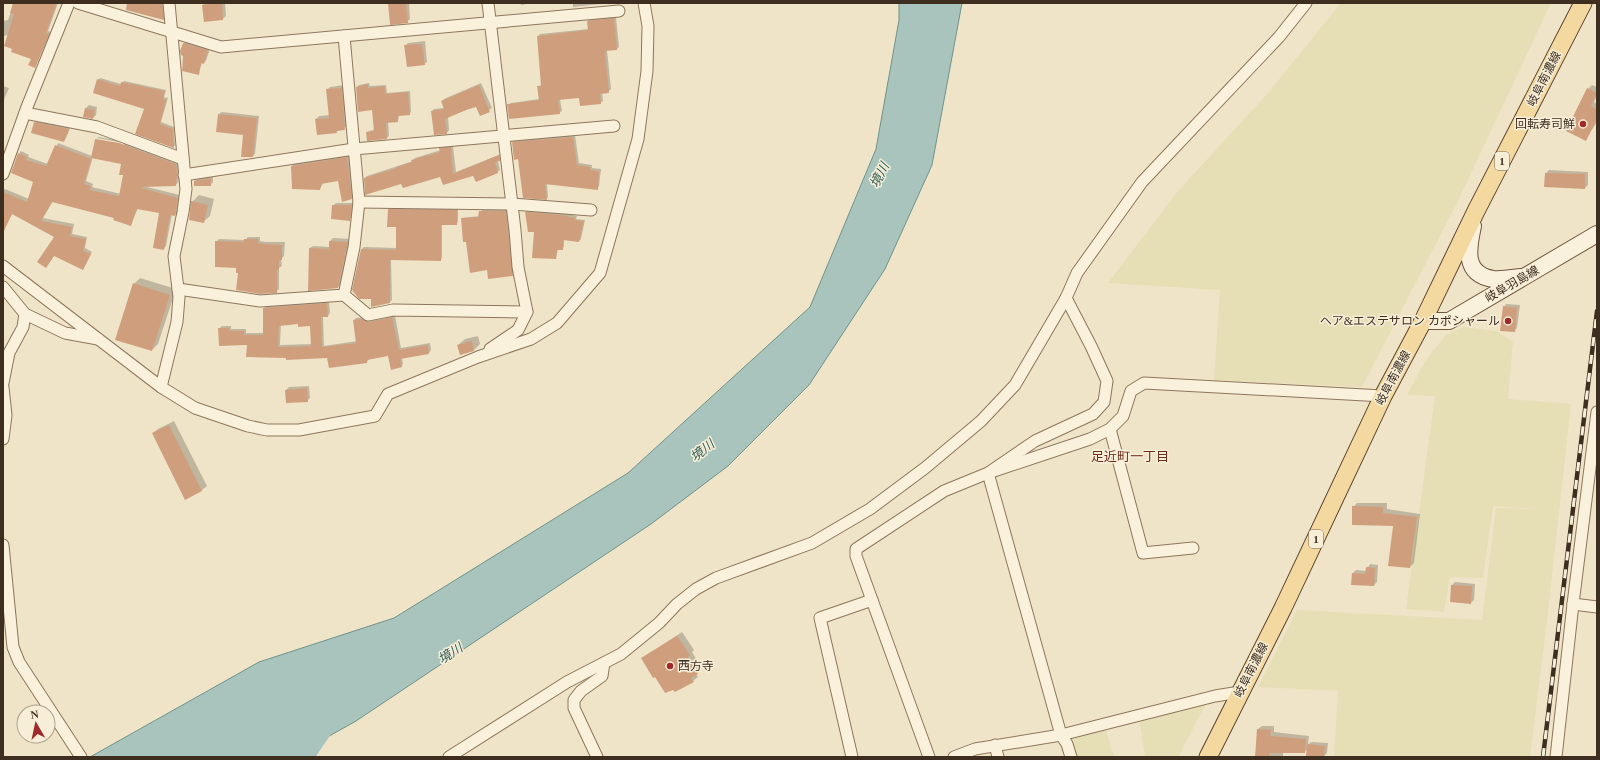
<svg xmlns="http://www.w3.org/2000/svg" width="1600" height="760" viewBox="0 0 1600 760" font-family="'Times New Roman','Noto Sans JP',serif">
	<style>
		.farmland { fill: #e6deb5 }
		.water { fill: #a9c4bc; stroke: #6f938a }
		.shadow { fill: #0003; fill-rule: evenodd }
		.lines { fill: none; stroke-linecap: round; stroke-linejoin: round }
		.river { stroke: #a9c4bc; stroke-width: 22 }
		.building { fill: #cf9f7d; fill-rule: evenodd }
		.street-casing { stroke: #8d765c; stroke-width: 13 }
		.secondary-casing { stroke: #6f573f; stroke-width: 18 }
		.primary-casing { stroke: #5b4430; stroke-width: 19 }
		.street { stroke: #faf1dc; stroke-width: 11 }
		.secondary { stroke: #faf1dc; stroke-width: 16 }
		.primary { stroke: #f3d9a0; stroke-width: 17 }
		.rail-casing { stroke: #3d2e20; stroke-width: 4.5 }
		.rail { stroke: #f7eed8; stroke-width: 3; stroke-dasharray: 9; stroke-linecap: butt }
		.poi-dot { fill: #9e2a2b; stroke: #f7eed8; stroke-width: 1.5 }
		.labels { text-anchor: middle; stroke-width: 3; stroke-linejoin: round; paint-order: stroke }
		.shield { fill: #f7eed8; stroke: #756857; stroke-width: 1 }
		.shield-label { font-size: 11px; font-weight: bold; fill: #3d2e20 }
		.street-label { font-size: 12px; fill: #3d2e20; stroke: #f7eed8 }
		.poi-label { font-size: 12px; fill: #3d2e20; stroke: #f7eed8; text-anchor: end }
		.water-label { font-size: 13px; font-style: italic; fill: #2f5d5a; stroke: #f7eed8 }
		.neighbourhood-label { font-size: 13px; fill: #6b2e1e; stroke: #f7eed8 }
	</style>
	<rect width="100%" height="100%" fill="#f0e4c8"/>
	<g class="farmland">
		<path d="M1341,3H1551L1458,201L1362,387L1214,380L1220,290L1108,283L1178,191L1268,93Z"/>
		<path d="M1463,327L1496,331L1513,342L1508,399L1571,404L1547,621L1530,757H1334L1338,691L1258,687L1297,610L1482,620L1496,508L1540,509L1493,506L1483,578L1450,577L1444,612L1406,609L1435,396L1407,395L1426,360L1445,336Z"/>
		<path d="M1207,702L1178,757H1142L1145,756L1139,717Z"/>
		<path d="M1105,728L1114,757H1073L1067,737Z"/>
	</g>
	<path class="water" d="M899,3H962L932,165L885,269L809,385L728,466L651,524L356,721L292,757H90L259,662L394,618L628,473L810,307L876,149L899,20Z"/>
	<g class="shadow">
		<path d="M14,3H58L48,31L51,32L35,67L32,58L13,48L9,35L3,36V21L8,20Z"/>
		<path d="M128,3H165V17L163,19Z"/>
		<path d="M205,3H225L226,16L223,19L204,21L203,5Z"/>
		<path d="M390,3H409L410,19L407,22Z"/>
		<path d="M521,3H532L521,5Z"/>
		<path d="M573,3H611L573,7Z"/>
		<path d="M616,17L619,47L617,49L607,50L611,89L608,92H602L603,101L600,103L580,96L560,99L562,111L559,113L508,105L511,103L539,99L538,87L542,84L538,36L540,34L589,29L588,21L590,19Z"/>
		<path d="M425,41L427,62L424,64L405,46L408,43Z"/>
		<path d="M185,42L210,49L206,61L202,63L198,74L184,44Z"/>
		<path d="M100,78L121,84L124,81L166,90L164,97L168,98L161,122L174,127L175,145L174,147L146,108L98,80Z"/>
		<path d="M369,83L370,86L386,85L387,93L410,91L411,112L409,114L399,115L398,121H388L389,136L387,138L367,132L375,129L373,109L357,87L359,85Z"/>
		<path d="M481,83L492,108L480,115L476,106L448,117L449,130L447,133L432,111L434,109L444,108L442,101L444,99Z"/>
		<path d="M344,85L348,126L336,132L316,119L319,116L330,115L327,90L330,87Z"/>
		<path d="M1592,85L1597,87V96L1594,102L1597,104V122L1586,139L1588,89Z"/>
		<path d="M3,86L9,88L3,102Z"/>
		<path d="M89,105L97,107L96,115L93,118L86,108Z"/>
		<path d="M222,112L259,116L255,154L253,156L244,134L219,114Z"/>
		<path d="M38,119L71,126L66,138L63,141L35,122Z"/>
		<path d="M575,135L579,163L592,165V168L601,169L599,186L597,189L547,184L548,197L546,199L519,158L513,142L515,140Z"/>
		<path d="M98,137L122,141L178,162L180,170L178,183L175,185L143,186L180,195L177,213L175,215L172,214L166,246L164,248L160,212L138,208L130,225L115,218L53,201L43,218L74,224L72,234L87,237L85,248L92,252L83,269L55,236L13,213L7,222L3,218V191L5,189L29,199L35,182L19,154L21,151L29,155L28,157L48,164L58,143L92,156L96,139L124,145V143L97,138ZM93,157L123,163L124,174L121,194L92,187L93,184L86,181Z"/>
		<path d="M443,146H453L456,172L501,154L502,158L498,161L500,170L497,172L441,176L402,183L365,178L367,176L413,161L415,158L441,150Z"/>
		<path d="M350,155L354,195L351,198L339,180L323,183L320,189L292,166L295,163Z"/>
		<path d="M1549,170L1588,172V185L1585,188L1546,173Z"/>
		<path d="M213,176V182L210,185L195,181L198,178Z"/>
		<path d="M199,195L214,199L210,216L203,222L192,202Z"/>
		<path d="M336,203H354L352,217L349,220L333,206Z"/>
		<path d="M391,208L458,209V222L456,224H442V258L440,260L391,259L392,300L390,302L372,298L362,249L364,247L397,248V226L389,210Z"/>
		<path d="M482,209L507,210L514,273L512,275L488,269L467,241L462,218L480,216Z"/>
		<path d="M528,211L564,213L577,216L576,219L585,220L581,239L579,241L564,239V247L558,249L556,258L535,231L526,212Z"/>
		<path d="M248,237H260V241L265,242H285L284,256L281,259L282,266L279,268V289L276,292L239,272L237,267L216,242L219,239L245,240Z"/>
		<path d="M333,238L350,239L341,285L338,287L310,248L313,246L330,247V241Z"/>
		<path d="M140,278L176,289L158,344L152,350L134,284Z"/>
		<path d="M329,301L330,313L328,316H323L324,346L357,341L354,320L356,318L364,317L372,320L395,315L401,348L430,343L431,350L429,353L402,358L403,364L401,367L388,355L369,359L367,362L328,357H286L248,344L219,329L222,326H231V329H246V333H264V308L267,306ZM299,323L310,325L312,344L280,345L281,324Z"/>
		<path d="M1506,304L1520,305L1517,328L1514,331L1504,307Z"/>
		<path d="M478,336L480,344L474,350L458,345L465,339Z"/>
		<path d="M309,386L310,398L307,401L286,390L289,387Z"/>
		<path d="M174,421L207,486L202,490L186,499L153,433L158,429Z"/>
		<path d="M1357,503H1387V509L1420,514L1414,563L1410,567L1394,526L1353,507Z"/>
		<path d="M1370,564L1378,565L1377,582L1374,585L1353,573L1356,570L1366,571Z"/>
		<path d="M1455,582L1475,584L1474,600L1471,603L1452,585Z"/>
		<path d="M682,632L694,650L692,652L702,668L696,674L698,677L693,681L642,658Z"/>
		<path d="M1262,726H1274V732L1309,736L1308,745L1311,742L1328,743L1327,753L1324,756L1308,749L1304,752H1283V757H1257L1258,729Z"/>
	</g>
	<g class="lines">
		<path class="river" d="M302,757L322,728L323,721"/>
	</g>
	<g class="building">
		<path d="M13,3H57L46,33L49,35L35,68L28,65L31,59L11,52L12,49L4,46L14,14L10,13Z"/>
		<path d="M127,3H162L164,20L126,10Z"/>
		<path d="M222,3L223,20L204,22L202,5Z"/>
		<path d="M388,3H406L408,23L390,25Z"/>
		<path d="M614,18L617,50L605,51L609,93L600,94L601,104L580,106L579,98L558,100L560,114L509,119L507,104L539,100L537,86H541L537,36L588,30L587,21Z"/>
		<path d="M183,43L208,50L204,64L201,63L199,75L182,71L183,56L181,55L180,51Z"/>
		<path d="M422,44L425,65L407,67L404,45Z"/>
		<path d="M97,79L120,86L121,82L165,91L163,99L166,100L160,124L173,129L174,148L135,134L144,109L93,93Z"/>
		<path d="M368,84V88L385,86V94L408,92L410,115L398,116V122L386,123L387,139L367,141L366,132L374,131L372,110L358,112L356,87Z"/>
		<path d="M479,85L490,112L480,116L476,107L466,110L445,119L447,134L434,135L431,111L444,109L441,101Z"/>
		<path d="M342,88L345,130L336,131L337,133L317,135L315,119L329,118L326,89Z"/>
		<path d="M1587,88L1597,93L1591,106L1597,110V119L1586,141L1566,131Z"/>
		<path d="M85,108L95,110L93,119L83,117Z"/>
		<path d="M218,114L257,118L253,157H241L243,135L216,132Z"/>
		<path d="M34,122L69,129L64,142L31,133Z"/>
		<path d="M573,137L577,165L590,167V170L599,171L598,190L545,184L547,200L523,198L518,159L514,160L512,142Z"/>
		<path d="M95,139L119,143L176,164L177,173L176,186L141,187V188L178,198L175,216L170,215L164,250L153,248L159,213L137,209L131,226L113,220L114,218L52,202L41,221L72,227L70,236L86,239L83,251L91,254L83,270L54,256L46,268L37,262L54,237L12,214L3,233V192L27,202L33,182L11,173L18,153L27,157L26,160L46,166L55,145L91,159L84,184L91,186L90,190L119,196L123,175H119L121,164L91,158Z"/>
		<path d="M451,147L453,174L499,155L500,161L495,162L498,173L476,182L473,176L443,185L440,177L403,188L401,184L365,195L364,178L397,168L396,167L412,162L411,160L440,152L439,148Z"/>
		<path d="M347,157L352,199L342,202L338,181L321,184L320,190L292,189L291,166Z"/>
		<path d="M1545,173L1585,174V189L1544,187Z"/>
		<path d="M211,178V186H194V181Z"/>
		<path d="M191,201L208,205L204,223L189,220Z"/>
		<path d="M332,205H352L350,221L331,219Z"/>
		<path d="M388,209L457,210V225H441V261L390,260V303L371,307V299H359L352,290L361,249L396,250V227H387Z"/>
		<path d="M479,211H506L513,276L488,279L487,270L470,273L466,242H463L461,218L478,217Z"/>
		<path d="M525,212L561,215L575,218V220L584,221L579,242L563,240V250H557L556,259L532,258L534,232H528Z"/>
		<path d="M244,239H258V243L262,244L282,245V260H279V270H277V293L260,294L236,290L238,273H236V268L215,267V241L244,242Z"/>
		<path d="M329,241L348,242L338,288L308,291L309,248L329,249Z"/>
		<path d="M133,283L170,295L152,351L115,340Z"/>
		<path d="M327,303L328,317H321L322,347L356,343L353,320L361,319L369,322L392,317L399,350L428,345L429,354L400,359L402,367L391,370L388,356L367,360V363L329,368L327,358L286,360V358L246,357L247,345L219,346L218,328H229V331H244V335H263V308ZM298,324V327L310,326L311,346L278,347L279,326Z"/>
		<path d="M1503,306L1517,308L1515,332L1500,331Z"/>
		<path d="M472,341L474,351L460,355L457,345Z"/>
		<path d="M307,388L308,402L286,403L285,390Z"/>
		<path d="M169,425L202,491L185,500L152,433Z"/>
		<path d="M1352,506L1383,507V513L1417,517L1410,568L1388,566L1393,526L1352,525Z"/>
		<path d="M1366,567L1375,568L1374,586L1351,585L1352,573L1365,574Z"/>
		<path d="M1451,585L1472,586L1471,604L1450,602Z"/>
		<path d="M677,636L690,655L688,657L698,674L691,678L694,682L675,692L673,690L665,693L655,677L653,678L641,658Z"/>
		<path d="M1257,729L1271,730L1270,736L1306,739L1305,753H1269V757H1255Z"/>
		<path d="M1307,744L1325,746L1324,757L1306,756Z"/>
	</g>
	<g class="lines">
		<defs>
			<g id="street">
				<path d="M78,3L221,47L619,11"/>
				<path d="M488,3L515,230L518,267L527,312L518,330L490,349"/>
				<path d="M25,113L97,127L183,159"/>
				<path d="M3,174L27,107L69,3"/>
				<path d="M184,175L354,149L614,126"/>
				<path d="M359,202L512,204L591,210"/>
				<path d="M3,266L161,387L195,408L248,426L267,430H299L375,416L388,394L478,357L531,339L557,323L600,273L638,139L647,71L648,26L644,3"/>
				<path d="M3,287L25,314L65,333L98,339"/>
				<path d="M178,289L260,301L344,295L354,247L359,202L344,36"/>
				<path d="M344,295L368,315L393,310L527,312"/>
				<path d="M1066,298L1091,346L1107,381L1104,402L1093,414L1035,441L988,473L1061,735L1067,744L1071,757"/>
				<path d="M3,383L9,353L23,327L25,314"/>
				<path d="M3,387L6,415L3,439"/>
				<path d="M161,387L177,322L179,297L174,256L183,212L186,189L169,3"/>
				<path d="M1110,429L1143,553L1193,548"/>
				<path d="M3,545L13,647L19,662L81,757"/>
				<path d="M1573,604L1597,607"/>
				<path d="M995,745L998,757"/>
				<path d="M449,757L567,682L621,654L659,623L677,604L696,589L716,578L812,543L870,509L925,468L981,421L1015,385L1066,298L1077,273L1142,182L1279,37L1306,3"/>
				<path d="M597,757L574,708V700L581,691L602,676L604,663"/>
				<path d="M852,757L820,618L872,600"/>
				<path d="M929,757L856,556V549L944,491L988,473L1090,439L1110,429L1123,416L1131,391L1144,383L1383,396"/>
				<path d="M954,757L975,749L1061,735L1215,696L1240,692"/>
				<path d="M1556,757L1573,604L1597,412"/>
			</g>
			<g id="secondary">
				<path d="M1473,226C1468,249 1463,274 1493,279C1501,280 1512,278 1521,277"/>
				<path d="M1423,321H1449L1597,234"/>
			</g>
			<path id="primary" d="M1208,757L1283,608L1383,396L1423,321L1476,211L1583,3"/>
		</defs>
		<use href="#street" class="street-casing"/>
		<use href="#secondary" class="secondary-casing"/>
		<use href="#primary" class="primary-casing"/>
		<use href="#street" class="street"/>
		<use href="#secondary" class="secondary"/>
		<use href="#primary" class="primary"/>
		<defs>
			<path id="rail" d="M1543,757L1597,311"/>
		</defs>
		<use href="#rail" class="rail-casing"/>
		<use href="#rail" class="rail"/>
	</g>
	<g class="poi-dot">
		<circle cx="1583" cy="124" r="4"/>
		<circle cx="1508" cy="321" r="4"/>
		<circle cx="670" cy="666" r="4"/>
	</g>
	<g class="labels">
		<g class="shield">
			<rect x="1495" y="152" width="14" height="18" rx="3"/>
			<rect x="1309" y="530" width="14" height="18" rx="3"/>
		</g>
		<g class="shield-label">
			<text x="1502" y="165">1</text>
			<text x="1316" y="543">1</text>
		</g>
		<g class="street-label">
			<text transform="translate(1544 79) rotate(-63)" y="4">岐阜南濃線</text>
			<text transform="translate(1512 284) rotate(-30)" y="4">岐阜羽島線</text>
			<text transform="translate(1393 378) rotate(-62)" y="4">岐阜南濃線</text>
			<text transform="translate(1251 670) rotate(-63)" y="4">岐阜南濃線</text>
		</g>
		<g class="poi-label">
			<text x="1575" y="128">回転寿司鮮</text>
			<text x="1500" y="325">ヘア&amp;エステサロン カポシャール</text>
			<text x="678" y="670" text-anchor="start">西方寺</text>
		</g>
		<g class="water-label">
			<text transform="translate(879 175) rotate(-63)" y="5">境川</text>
			<text transform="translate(702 450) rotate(-38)" y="5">境川</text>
			<text transform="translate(450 653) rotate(-33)" y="5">境川</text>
		</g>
		<g class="neighbourhood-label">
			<text x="1130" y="461">足近町一丁目</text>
		</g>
	</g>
	<rect width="1600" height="760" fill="none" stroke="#3d2e20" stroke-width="8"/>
	<g transform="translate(36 724) rotate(351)"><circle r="19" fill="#f7eed8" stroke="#ada18e"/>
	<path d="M0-3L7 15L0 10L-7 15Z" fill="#9e2a2b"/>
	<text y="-6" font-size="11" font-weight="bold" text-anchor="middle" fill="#3d2e20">N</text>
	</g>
</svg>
